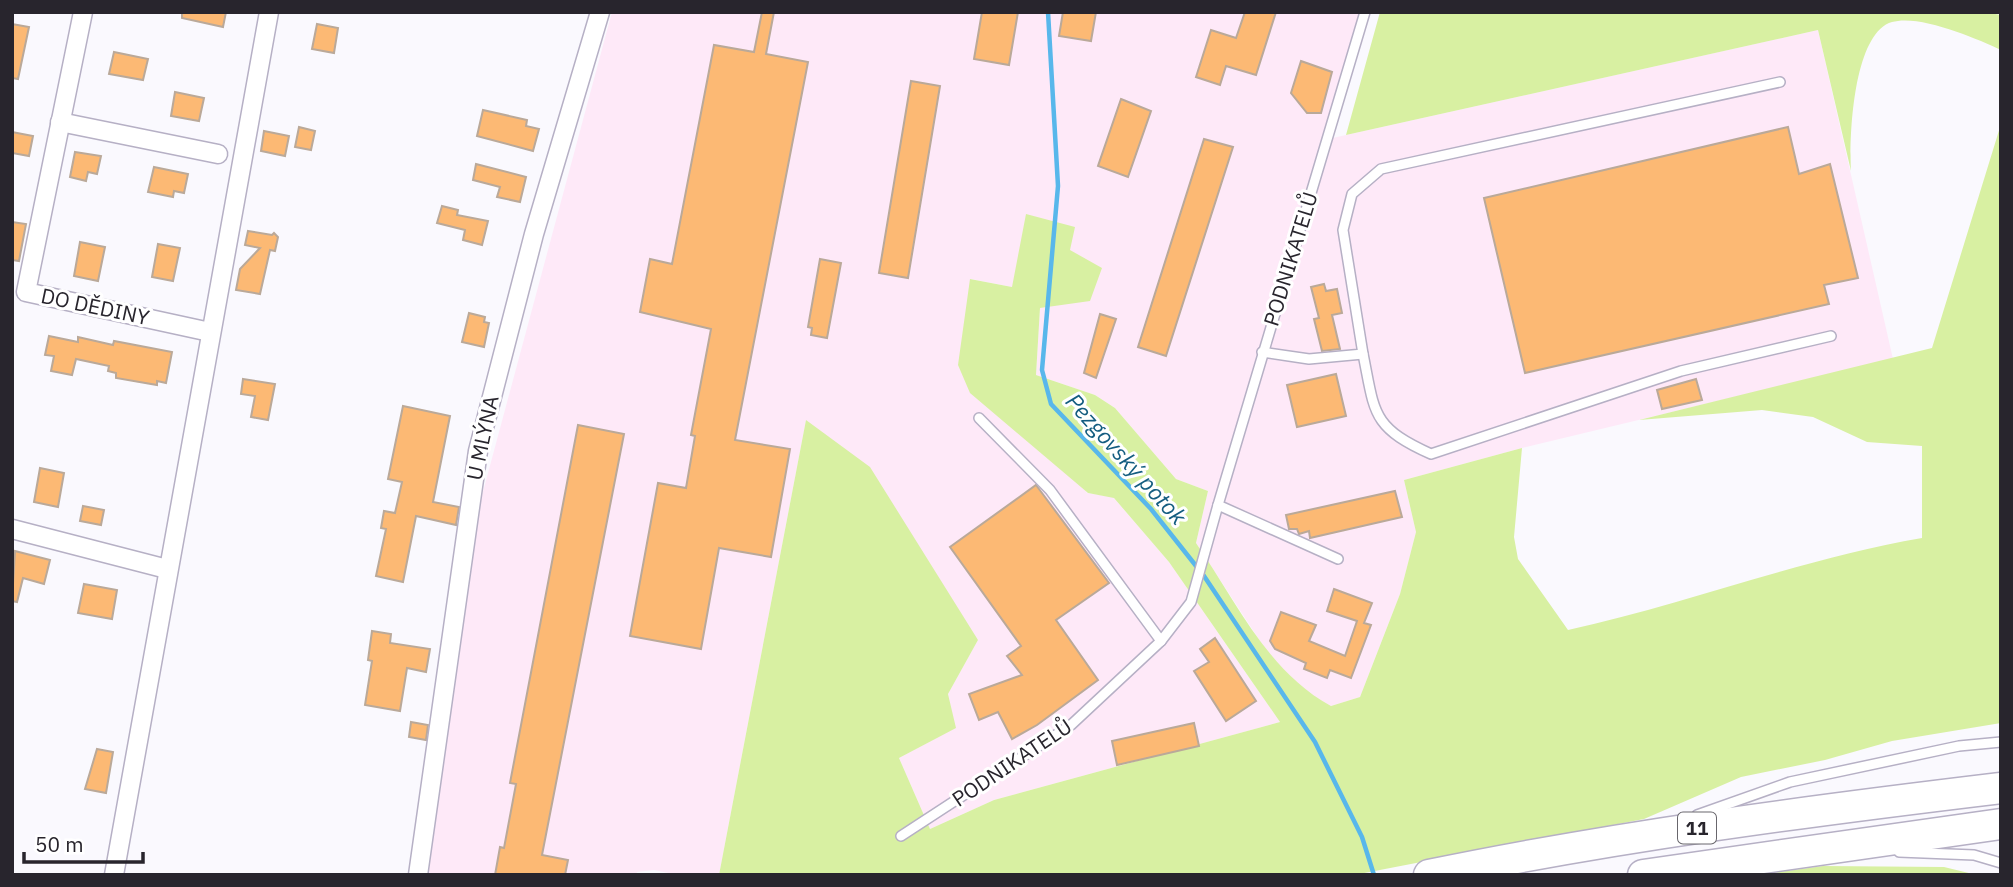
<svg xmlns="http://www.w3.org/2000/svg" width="2013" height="887" viewBox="0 0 2013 887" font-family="'IBM Plex Sans',sans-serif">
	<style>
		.industrial { fill: #fee9f8 }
		.green { fill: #d8f0a2 }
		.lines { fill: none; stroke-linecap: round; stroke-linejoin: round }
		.stream { stroke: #58b7eb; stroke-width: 4.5 }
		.building { fill: #fcb974; stroke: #baa999; stroke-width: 2 }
		.service-casing { stroke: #b6b0c5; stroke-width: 12 }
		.minor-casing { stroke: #b6b0c5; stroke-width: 21 }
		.trunk-casing { stroke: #b6b0c5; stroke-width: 33 }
		.service { stroke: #fff; stroke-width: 9 }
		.minor { stroke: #fff; stroke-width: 18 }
		.trunk { stroke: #fff; stroke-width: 30 }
		.labels { text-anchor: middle; stroke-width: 6; stroke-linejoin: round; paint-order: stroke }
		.shield { fill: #fff; stroke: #68666c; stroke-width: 2 }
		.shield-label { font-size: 19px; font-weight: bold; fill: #28252d }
		.street-label { font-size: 21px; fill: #28252d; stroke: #fff }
		.water-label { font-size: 23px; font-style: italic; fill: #145d80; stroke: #fff }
	</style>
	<rect width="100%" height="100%" fill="#faf9fe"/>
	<path class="industrial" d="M612,12H1365L1328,139L1818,30L1893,359L1522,448L1404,480L1416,532L1400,594L1360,697L1331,706L1308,693L1273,661L1196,543L1208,491L1176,479L1115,408L1095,395L1036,375L1040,308L1057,305L1012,287L971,279L1087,493L1113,497L1169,562L1280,722L994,800L930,829L899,758L955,728L948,694L978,640L806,420L719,875H678L654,870L637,872L636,875H423L477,514Z"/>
	<g class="green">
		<path d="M1380,12H1984L2001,15V50C1976,38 1919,14 1892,22C1853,33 1849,138 1851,171L1818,30L1346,135Z"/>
		<path d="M2001,124V723L1892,741L1825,760L1741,777L1644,819L1354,875H719L806,420L870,467L978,640L948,694L956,728L899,758L930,829L994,800L1280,722L1169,562L1114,498L1088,493L970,393L958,365L970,279L1012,287L1026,214L1075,227L1070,250L1102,268L1090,301L1040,308L1036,375L1095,395L1115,408L1176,479L1208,491L1196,543C1236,601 1267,671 1331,706L1360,697L1400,594L1416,532L1404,480L1522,448L1514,537L1518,559L1568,630C1687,604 1801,559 1922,538V446L1867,442L1813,417L1762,410L1639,420L1932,348Z"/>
		<path d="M1823,866L1944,867L1977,875H1759Z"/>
	</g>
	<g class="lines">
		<path class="stream" d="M1048,12L1058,186L1042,370L1051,404L1151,509L1204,576L1315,742L1362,837L1374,875"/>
	</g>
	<g class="building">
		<path d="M182,12H226L223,27L182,18Z"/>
		<path d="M762,12H774L766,54L808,62L735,440L790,449L771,557L719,548L701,649L630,636L658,483L686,488L695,436L691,435L711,329L640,312L650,259L672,264L714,45L754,52Z"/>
		<path d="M982,12H1018L1009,65L974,59Z"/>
		<path d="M1063,12H1096L1091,41L1059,36Z"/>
		<path d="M1245,12H1276L1256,75L1226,66L1220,85L1196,77L1211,30L1236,38Z"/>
		<path d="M12,24L29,27L18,79L12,78Z"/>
		<path d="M317,24L338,28L334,53L312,49Z"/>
		<path d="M114,52L148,59L143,80L109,74Z"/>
		<path d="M1301,61L1332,72L1321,113H1307L1291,93Z"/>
		<path d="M911,81L940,86L908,278L879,273Z"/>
		<path d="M175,92L204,98L199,121L171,116Z"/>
		<path d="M1121,99L1151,111L1128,177L1098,166Z"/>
		<path d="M483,110L527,120L526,126L539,129L533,151L477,136Z"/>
		<path d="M299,127L315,131L311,150L295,147Z"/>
		<path d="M1788,127L1799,174L1830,164L1858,278L1824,285L1829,304L1525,373L1484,198Z"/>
		<path d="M264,131L289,136L285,156L261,151Z"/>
		<path d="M12,132L33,136L29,156L12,153Z"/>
		<path d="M1204,139L1233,147L1166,356L1138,347Z"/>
		<path d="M75,152L101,156L97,174L88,172L86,181L70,177Z"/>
		<path d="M476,164L526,177L520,202L497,197L500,187L473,180Z"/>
		<path d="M154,167L188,174L184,193L174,191L173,197L148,192Z"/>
		<path d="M442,206L458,210L457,215L488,221L482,245L463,240L465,230L437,223Z"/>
		<path d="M12,222L26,224L19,261L12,260Z"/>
		<path d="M248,231L272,235L274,233L278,237L275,251L270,250L260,294L236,290L240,269L260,248L245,245Z"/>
		<path d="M80,242L105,247L98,281L74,276Z"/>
		<path d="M158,244L180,248L173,281L152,277Z"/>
		<path d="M820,259L841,263L827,338L811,335L812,328L808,327Z"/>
		<path d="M1324,284L1326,291L1337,289L1342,313L1332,315L1340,349L1322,351L1314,319L1319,318L1311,287Z"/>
		<path d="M469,313L485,317L484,322L489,323L484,347L462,342Z"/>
		<path d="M1100,314L1116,319L1096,378L1084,373Z"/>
		<path d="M49,336L78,342V337L113,345L114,341L172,352L166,383L157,381V385L116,378V373L108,371L109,366L76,359L72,375L51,371L54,356L45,355Z"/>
		<path d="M1336,374L1346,416L1297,427L1287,385Z"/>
		<path d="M243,379L275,384L268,420L251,417L255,396L241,394Z"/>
		<path d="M1696,379L1702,400L1662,409L1657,390Z"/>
		<path d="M403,406L450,416L433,502L459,507L456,525L416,516L403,582L376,576L386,529L381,528L384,511L395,513L402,482L388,479Z"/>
		<path d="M578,425L624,434L542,855L568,860L565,875H495L500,847L504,848L516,784L510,783Z"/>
		<path d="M40,468L64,473L58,507L34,502Z"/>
		<path d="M1036,485L1109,583L1056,620L1098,680L1037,725L1012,739L998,712L979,720L969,694L1022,675L1007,656L1021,646L950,547Z"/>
		<path d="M1395,491L1402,517L1310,538L1309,531L1299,534L1297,529H1289L1286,515Z"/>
		<path d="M83,506L104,510L101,525L80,521Z"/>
		<path d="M15,551L50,560L44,584L23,578L17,602L12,601Z"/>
		<path d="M84,584L117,590L112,619L78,613Z"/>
		<path d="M1334,589L1372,603L1364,623L1371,625L1351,678L1330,670L1327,678L1304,669L1306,663L1275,649L1270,641L1281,612L1316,625L1309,641L1345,656L1357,621L1327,611Z"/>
		<path d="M372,631L391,634L390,643L430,649L426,672L407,668L400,711L365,705L372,661L368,660Z"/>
		<path d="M1215,638L1256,701L1226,721L1194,671L1209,662L1200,649Z"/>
		<path d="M411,722L428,725L426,740L409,737Z"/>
		<path d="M1194,723L1199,746L1117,765L1112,741Z"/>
		<path d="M97,749L113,752L106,793L85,789Z"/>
	</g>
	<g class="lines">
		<defs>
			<g id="service">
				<path d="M1262,352L1309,359L1363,354L1343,230L1352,194L1381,169L1780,82"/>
				<path d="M1363,354C1375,413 1371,427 1431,454L1681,371L1831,336"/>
				<path d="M979,418L1050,490L1161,641"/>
				<path d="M1338,559L1218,505L1365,12"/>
				<path d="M1697,815L1790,782L1959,746L2001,742"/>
				<path d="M901,836L1071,725L1161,641L1191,602L1218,505"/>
				<path d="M1899,852L1974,855L2001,863"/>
			</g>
			<g id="minor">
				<path d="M83,12L26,292L210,332"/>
				<path d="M60,122L218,154"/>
				<path d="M12,529L167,569"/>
				<path d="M114,875L269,12"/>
				<path d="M418,875L478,451L534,234L600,12"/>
			</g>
			<g id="trunk">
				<path d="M1429,875C1618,836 1809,811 2001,788"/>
				<path d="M1643,875L2001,824"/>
			</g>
		</defs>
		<use href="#service" class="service-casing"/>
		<use href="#minor" class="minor-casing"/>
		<use href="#trunk" class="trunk-casing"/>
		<use href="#service" class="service"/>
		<use href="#minor" class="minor"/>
		<use href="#trunk" class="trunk"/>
	</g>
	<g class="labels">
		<rect class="shield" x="1678" y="812.5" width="38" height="31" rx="5"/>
		<g class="shield-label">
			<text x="1697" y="835">11</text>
		</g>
		<g class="street-label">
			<text transform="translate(1291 259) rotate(-73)" y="7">PODNIKATELŮ</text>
			<text transform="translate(95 307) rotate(12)" y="7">DO DĚDINY</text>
			<text transform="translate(483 438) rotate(-78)" y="7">U MLÝNA</text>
			<text transform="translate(1012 763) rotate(-34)" y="7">PODNIKATELŮ</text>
		</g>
		<g class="water-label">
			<text transform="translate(1126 459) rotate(48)" y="8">Pezgovský potok</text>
		</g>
	</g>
	<rect width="2013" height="887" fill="none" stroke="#28252d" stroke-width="28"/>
	<path d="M24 852v10h119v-10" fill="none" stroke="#28252d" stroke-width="3.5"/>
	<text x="35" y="852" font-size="21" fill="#28252d" stroke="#ffffff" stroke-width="5" paint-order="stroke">50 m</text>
</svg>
